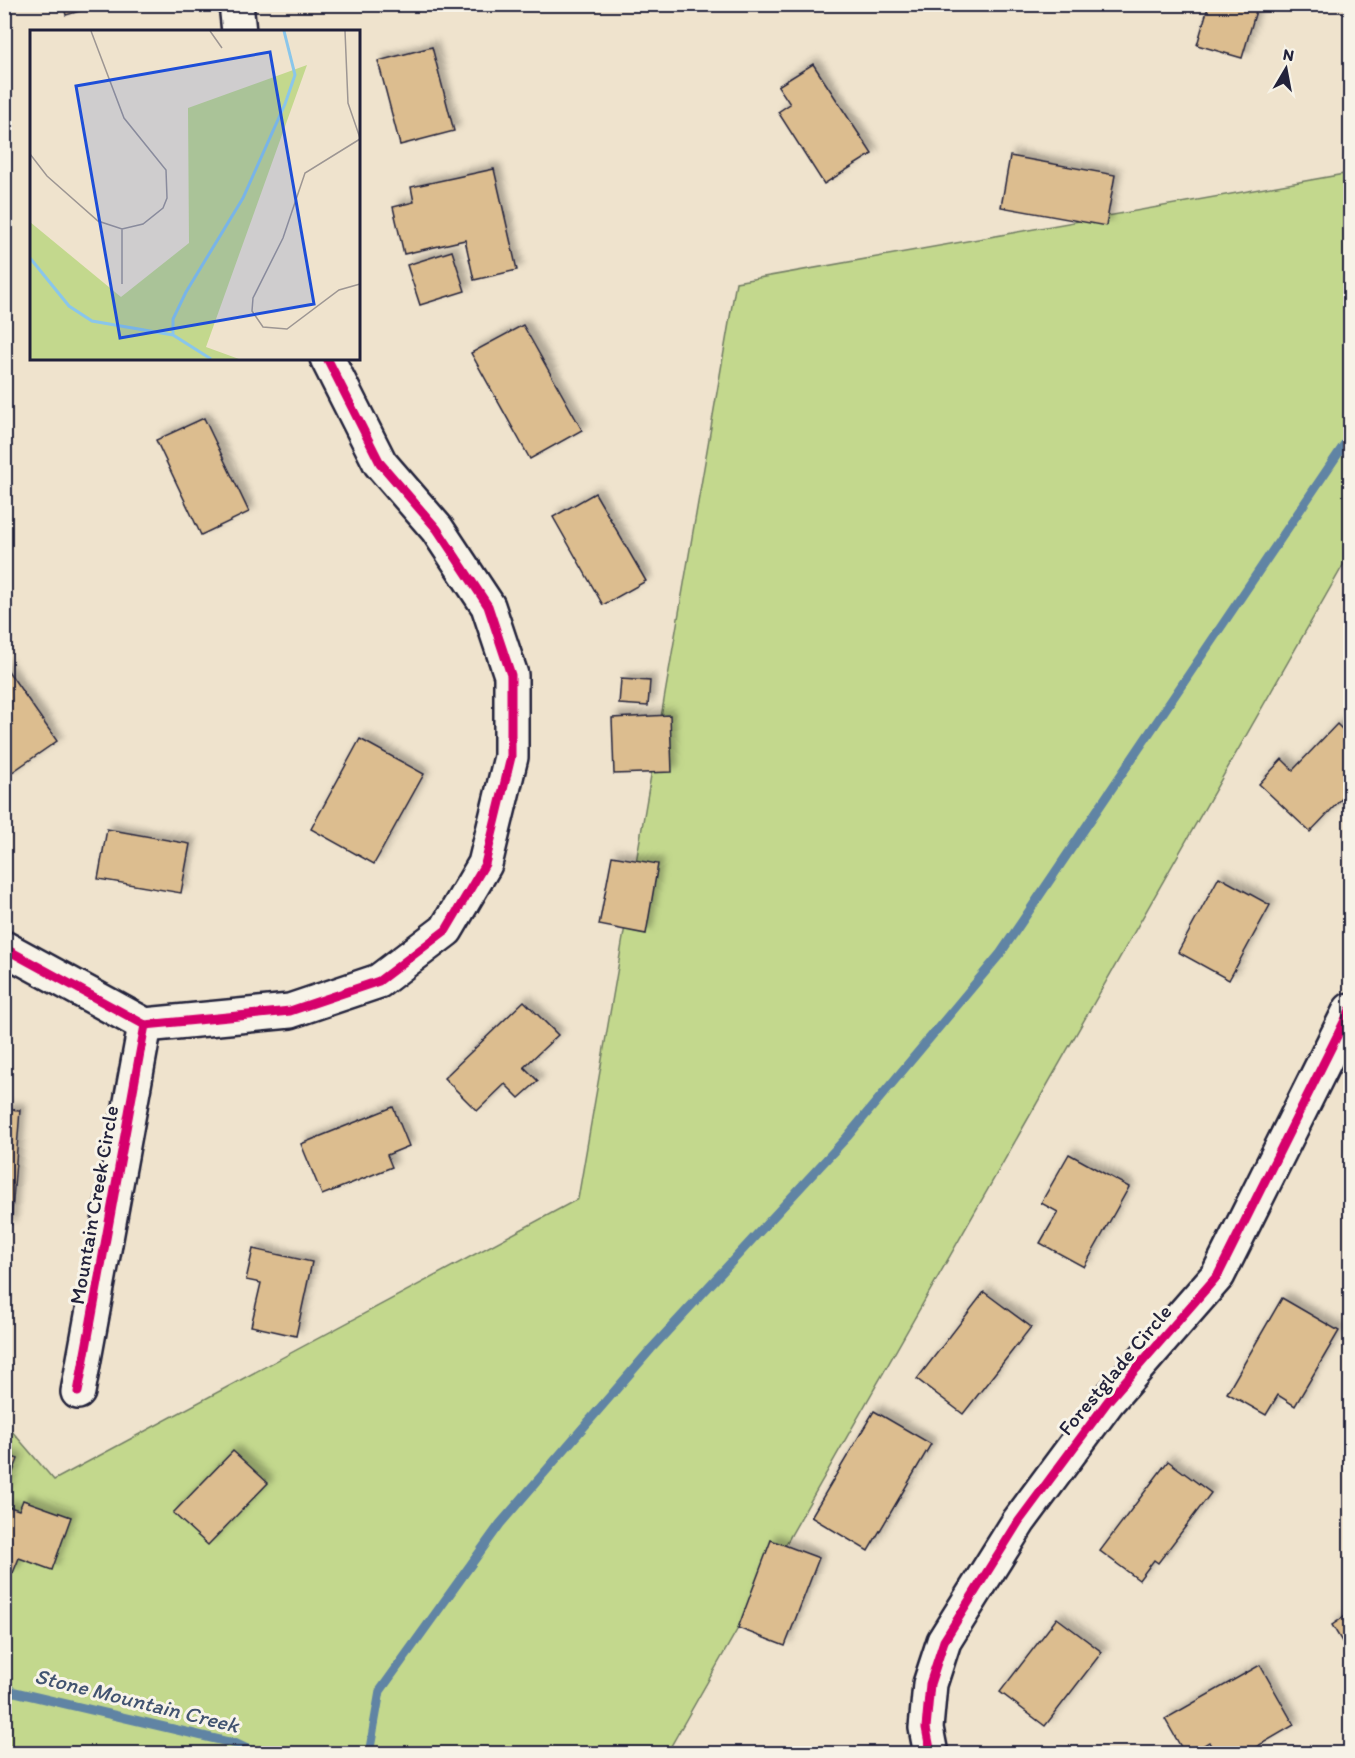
<svg xmlns="http://www.w3.org/2000/svg" width="1355" height="1758" viewBox="0 0 1355 1758" font-family="Itim,sans-serif">
	<style>
		.green { fill: #c3d88d; stroke: #727d64; stroke-width: 1.5 }
		.lines { fill: none; stroke-linecap: round; stroke-linejoin: round }
		.stream { stroke: #6084a4; stroke-width: 9 }
		.building { fill: #dcbd8f; stroke: #22223b; stroke-width: 1.5; filter: url(#shadow) }
		.minor-casing { stroke: #22223b; stroke-width: 38 }
		.minor { stroke: #f7f3e8; stroke-width: 33 }
		.cycleway-casing { stroke: #f7f3e8; stroke-width: 13 }
		.cycleway { stroke: #d6006c; stroke-width: 9 }
		.labels { text-anchor: middle; stroke-width: 6; stroke-linejoin: round; paint-order: stroke }
		.street-label { font-size: 21px; fill: #22223b; stroke: #f7f3e8 }
		.water-label { font-size: 22px; font-style: italic; fill: #415370; stroke: #f7f3e8 }
		.inset-river { fill: none; stroke: #8ac6ea; stroke-width: 3 }
		.inset-road { fill: none; stroke: #9d9693; stroke-width: 1.5 }
		.view { fill: #1d4ed8; fill-opacity: 0.15; stroke: #1d4ed8; stroke-width: 3 }
		.inset-edge { fill: none; stroke: #22223b; stroke-width: 3 }
	</style>
	<defs>
		<filter id="shadow"><feDropShadow dx="5.5" dy="-5.5" stdDeviation="3" flood-color="#0004"/></filter>
	</defs>
	<rect width="100%" height="100%" fill="#efe3cd"/>
	<filter id="ink" filterUnits="userSpaceOnUse"><feTurbulence type="fractalNoise" baseFrequency=".0167" numOctaves="2"/><feDisplacementMap in="SourceGraphic" scale="12" xChannelSelector="R" yChannelSelector="G"/><feConvolveMatrix kernelMatrix="1 2 1 2 8 2 1 2 1" color-interpolation-filters="sRGB"/></filter>
	<g filter="url(#ink)">
		<path class="green" d="M1350,173V553L667,1753H5L4,1422L54,1480L578,1199L736,282Z"/>
		<g class="lines">
			<g class="stream">
				<path d="M4,1687L15,1692L237,1744L258,1754"/>
				<path d="M369,1754L380,1691L500,1524L651,1349L847,1137L1000,954L1350,436"/>
			</g>
		</g>
		<g class="building">
			<path d="M63,4H103L66,15Z"/>
			<path d="M1209,4H1258L1242,58L1197,45Z"/>
			<path d="M432,47L454,131L400,145L378,61Z"/>
			<path d="M813,64L872,154L824,184L778,112L790,104L778,86Z"/>
			<path d="M1010,156L1115,175L1106,226L1001,207Z"/>
			<path d="M494,169L517,270L474,280L465,240L404,254L393,207L414,202L411,187Z"/>
			<path d="M452,251L465,291L420,305L407,265Z"/>
			<path d="M523,325L582,430L530,459L471,353Z"/>
			<path d="M204,418L249,512L201,535L156,440Z"/>
			<path d="M595,493L646,581L603,605L553,517Z"/>
			<path d="M4,665L57,741L8,775L4,770Z"/>
			<path d="M621,679L650,681L648,706L619,704Z"/>
			<path d="M670,715L672,772L614,774L612,718Z"/>
			<path d="M1337,724L1350,737V790L1310,832L1259,784L1282,759L1293,770Z"/>
			<path d="M360,739L424,774L374,864L311,829Z"/>
			<path d="M107,829L190,844L181,893L98,879Z"/>
			<path d="M612,856L658,864L646,934L599,925Z"/>
			<path d="M1219,877L1270,905L1229,980L1178,952Z"/>
			<path d="M524,1001L558,1035L524,1067L538,1081L519,1098L505,1084L477,1111L444,1078Z"/>
			<path d="M393,1107L409,1146L387,1155L392,1167L322,1195L301,1144Z"/>
			<path d="M4,1109L20,1110L11,1225H4Z"/>
			<path d="M1069,1154L1129,1187L1084,1267L1040,1243L1058,1212L1041,1203Z"/>
			<path d="M253,1249L312,1262L296,1336L251,1326L261,1283L246,1280Z"/>
			<path d="M984,1292L1031,1327L963,1414L917,1379Z"/>
			<path d="M1282,1298L1339,1331L1295,1406L1278,1395L1266,1415L1227,1393Z"/>
			<path d="M874,1411L931,1444L868,1551L811,1517Z"/>
			<path d="M233,1451L268,1483L208,1545L173,1513Z"/>
			<path d="M4,1454L18,1459L4,1496Z"/>
			<path d="M1168,1461L1211,1493L1158,1563L1154,1560L1139,1580L1100,1551Z"/>
			<path d="M23,1500L71,1517L52,1570L19,1558L13,1573L4,1570V1505L19,1510Z"/>
			<path d="M771,1540L819,1558L785,1646L738,1628Z"/>
			<path d="M1350,1613V1655L1332,1625Z"/>
			<path d="M1057,1618L1102,1652L1045,1726L1000,1692Z"/>
			<path d="M1260,1665L1294,1725L1244,1754H1215L1209,1742L1189,1754H1185L1165,1719Z"/>
		</g>
		<g class="lines">
			<defs>
				<g id="minor">
					<path d="M236,4L239,32"/>
					<path d="M4,948L145,1025L290,1011L379,981L446,930L485,864L511,757V675L488,606L437,529L380,463L327,358"/>
					<path d="M78,1392L145,1025"/>
					<path d="M931,1754L926,1728L930,1684L944,1641L1019,1521L1108,1401L1218,1275L1350,1010"/>
				</g>
			</defs>
			<use href="#minor" class="minor-casing"/>
			<use href="#minor" class="minor"/>
			<defs>
				<g id="cycleway">
					<path d="M4,948L145,1025L290,1011L379,981L446,930L485,864L511,757V675L488,606L437,529L380,463L327,358"/>
					<path d="M78,1392L145,1025"/>
					<path d="M931,1754L926,1728L930,1684L944,1641L1019,1521L1108,1401L1218,1275L1350,1010"/>
				</g>
			</defs>
			<use href="#cycleway" class="cycleway-casing"/>
			<use href="#cycleway" class="cycleway"/>
		</g>
	</g>
	<g class="labels">
		<g class="street-label">
			<text transform="translate(94 1205) rotate(-80)" y="7">Mountain Creek Circle</text>
			<text transform="translate(1115 1370) rotate(-50)" y="7">Forestglade Circle</text>
		</g>
		<g class="water-label">
			<text transform="translate(137 1700) rotate(14)" y="8">Stone Mountain Creek</text>
		</g>
	</g>
	<g transform="translate(30 30)">
		<rect width="330" height="330" fill="#efe3cd"/>
		<path d="M277,35L176,317L209,329H0V192L91,267L159,213L158,78Z" fill="#c3d88d"/>
		<path class="inset-river" d="M0,228L39,276L62,291L143,305L181,329M143,305V289L156,262L213,168L255,74L265,45L254,1"/>
		<path class="inset-road" d="M180,1L192,18M315,1L318,73L330,108M330,109L275,143L253,208L223,268L222,281L233,297L257,299L309,260L330,254M0,124L17,146L68,191L92,199L113,194L133,178L137,168L136,140L94,88L61,1M92,254V199"/>
		<path class="view" d="M240,22L284,274L90,308L46,56Z"/>
		<rect width="330" height="330" class="inset-edge"/>
	</g>
	<rect width="1355" height="1758" fill="none" stroke="#f7f3e8" stroke-width="24"/>
	<rect x="12" y="12" width="1331" height="1734" fill="none" stroke="#22223b" stroke-width="2" filter="url(#ink)"/>
	<g transform="translate(1286 69) rotate(10)" stroke="#f7f3e8" stroke-width="4.5" paint-order="stroke">
	<path d="M0-4.5L10 22L0 15L-10 22Z" fill="#22223b"/>
	<text y="-9" font-size="16" font-weight="bold" text-anchor="middle" fill="#22223b">N</text>
	</g>
</svg>
